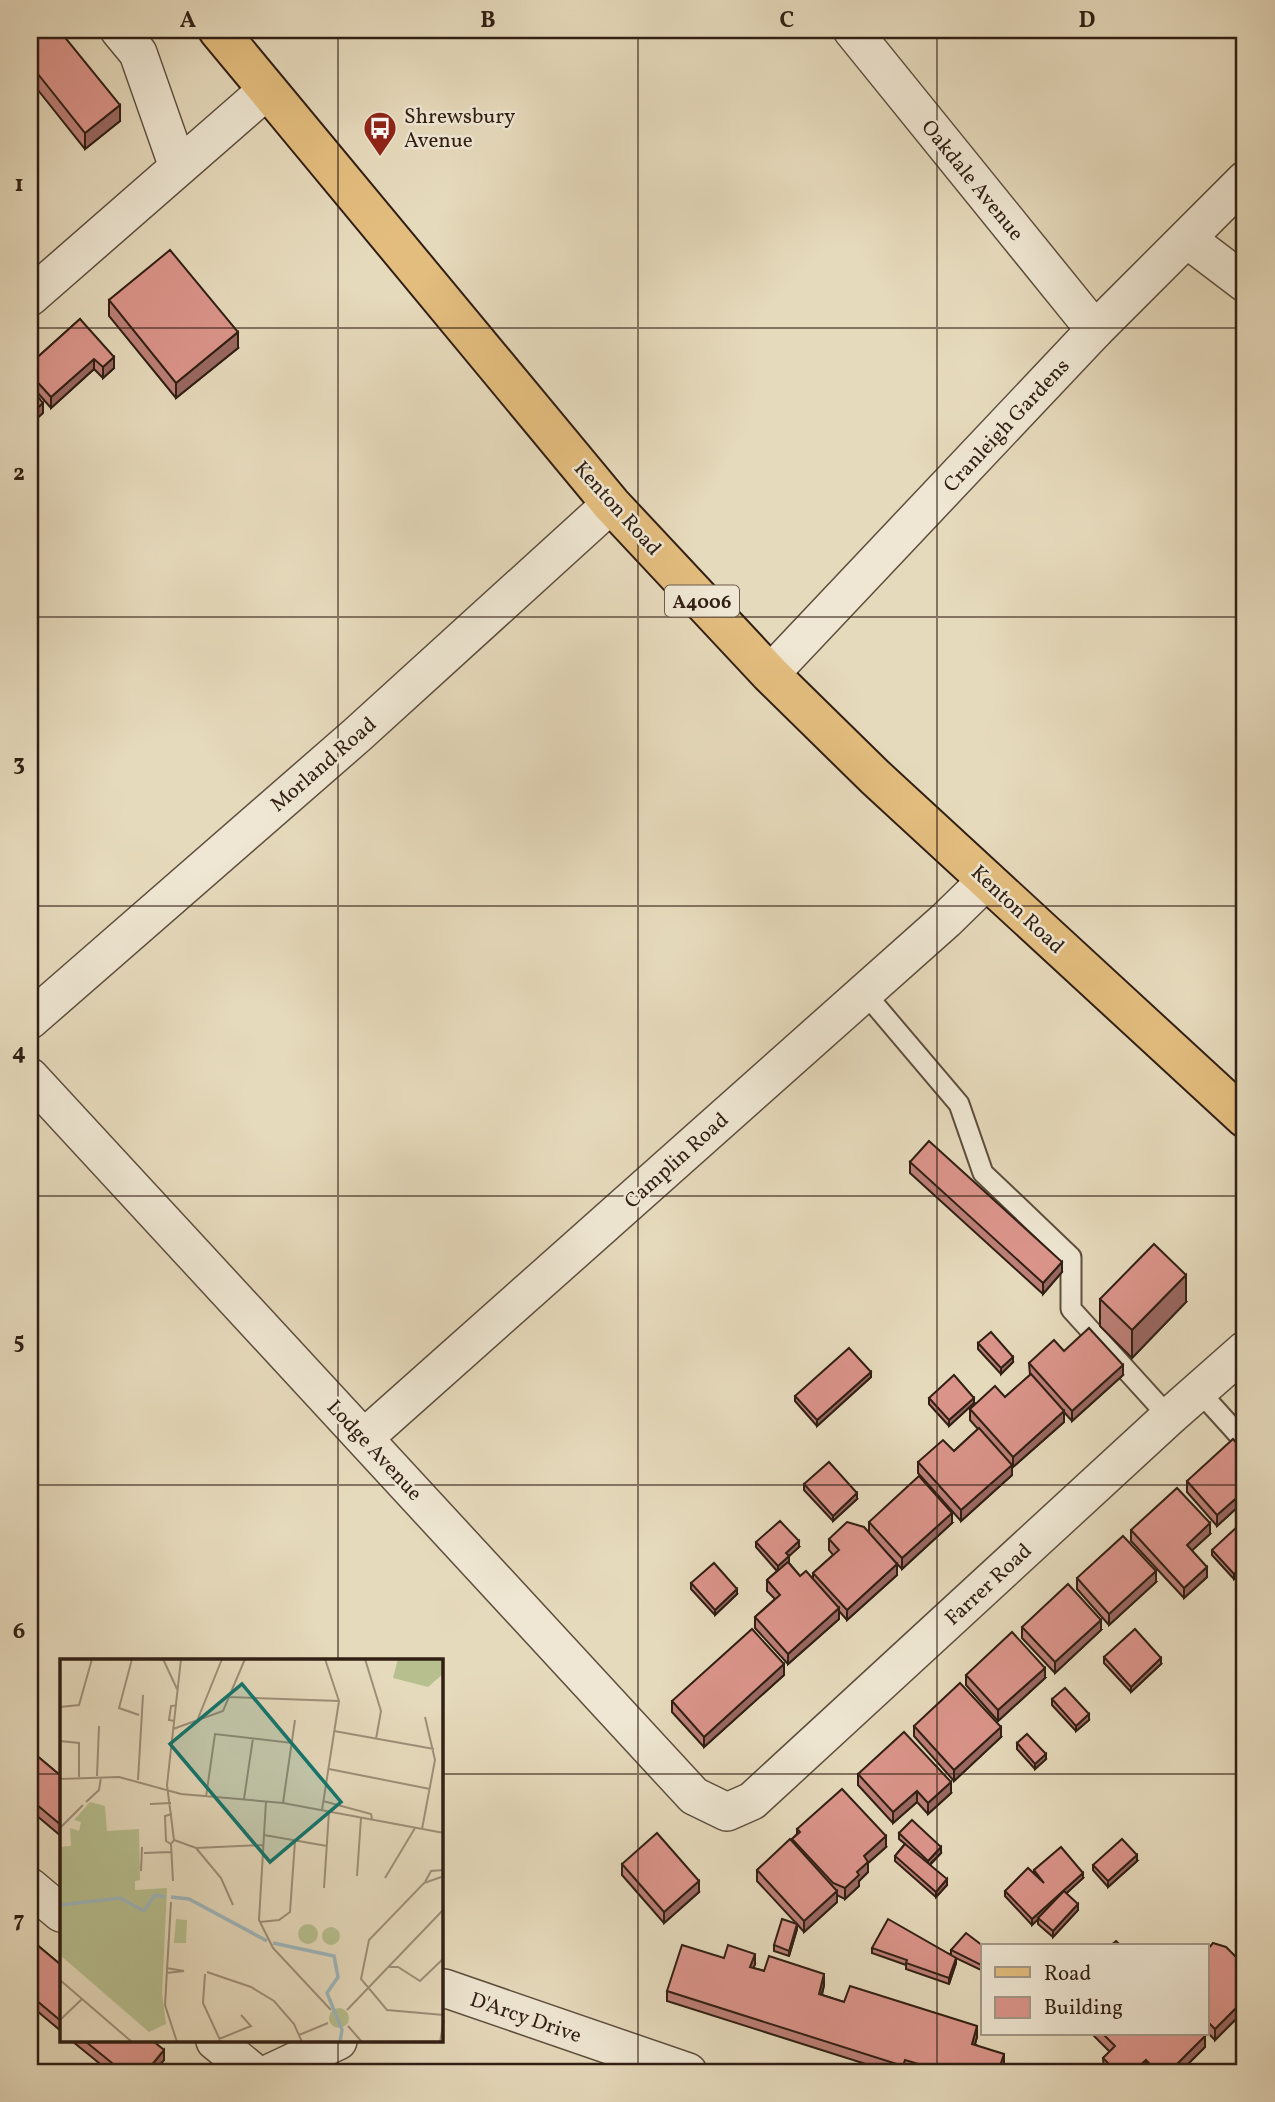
<svg xmlns="http://www.w3.org/2000/svg" width="1275" height="2102" viewBox="0 0 1275 2102" font-family="Vollkorn,serif">
	<style>
		.lines { fill: none; stroke-linecap: round; stroke-linejoin: round }
		.service-casing { stroke: #5e4e3e; stroke-width: 23 }
		.minor-casing { stroke: #5e4e3e; stroke-width: 40 }
		.primary-casing { stroke: #311f14; stroke-width: 42 }
		.service { stroke: #efe7d3; stroke-width: 19 }
		.minor { stroke: #efe7d3; stroke-width: 37 }
		.primary { stroke: #e3bd7e; stroke-width: 38 }
		.wall { fill: #bc7f77; stroke: #311f14; stroke-width: 2 }
		.shaded-wall { fill: #996861; stroke: #311f14; stroke-width: 2 }
		.building { fill: #db948a; stroke: #311f14; stroke-width: 2 }
		.grid { fill: none; stroke: #311f14; stroke-width: 2; stroke-opacity: 0.55 }
		.labels { text-anchor: middle; stroke-width: 5; stroke-linejoin: round; paint-order: stroke }
		.shield { fill: #efe7d3; stroke: #6a5b4d; stroke-width: 2 }
		.shield-label { font-size: 19px; font-weight: bold; fill: #311f14 }
		.poi-label { font-size: 21px; fill: #311f14; stroke: #efe7d3; text-anchor: start }
		.street-label { font-size: 21px; fill: #311f14; stroke: #efe7d3 }
		.inset-river { fill: none; stroke: #9db7bd; stroke-width: 3.5 }
		.inset-road { fill: none; stroke: #9e8f79; stroke-width: 2 }
		.view { fill: #0f766e; fill-opacity: 0.15; stroke: #0f766e; stroke-width: 3.5 }
		.inset-edge { fill: none; stroke: #311f14; stroke-width: 3.5 }
		.neatline { fill: none; stroke: #311f14; stroke-width: 2.5 }
		.grid-label { font-size: 23px; text-anchor: middle; font-weight: bold; fill: #311f14 }
	</style>
	<rect width="100%" height="100%" fill="#e6dabc"/>
	<filter id="stains"><feTurbulence type="fractalNoise" baseFrequency=".00286" numOctaves="4"/><feColorMatrix values="0 0 0 0 .2 0 0 0 0 .09 0 0 0 0 .02 0 0 0 .5 -.17"/></filter>
	<radialGradient id="worn" r=".72"><stop offset=".6" stop-color="#630" stop-opacity="0"/><stop offset="1" stop-color="#630" stop-opacity=".3"/></radialGradient>
	<g class="lines">
		<defs>
			<g id="service">
				<path d="M864,992L959,1104L983,1173L1071,1257V1309L1169,1417"/>
				<path d="M1198,1390L1245,1442"/>
			</g>
			<g id="minor">
				<path d="M119,30L138,53L178,167"/>
				<path d="M852,30L1095,330"/>
				<path d="M1187,239L1245,283"/>
				<path d="M30,297L267,90"/>
				<path d="M770,674L1095,330L1245,180"/>
				<path d="M30,1020L357,735L611,504"/>
				<path d="M30,1077L694,1796L727,1812L752,1801L1169,1417L1245,1350"/>
				<path d="M364,1438L946,920L987,880"/>
				<path d="M30,1887L61,1913"/>
				<path d="M441,1990L444,1988L688,2072"/>
				<path d="M215,2041L253,2072"/>
				<path d="M272,2072L338,2041"/>
			</g>
			<path id="primary" d="M218,30L611,504L770,674L875,777L1245,1118"/>
		</defs>
		<use href="#service" class="service-casing"/>
		<use href="#minor" class="minor-casing"/>
		<use href="#primary" class="primary-casing"/>
		<use href="#service" class="service"/>
		<use href="#minor" class="minor"/>
		<use href="#primary" class="primary"/>
	</g>
	<g class="wall">
		<path d="M30,30L120,121L85,149L30,80Z"/>
		<path d="M109,300L238,348L176,398L109,316Z"/>
		<path d="M80,319L114,368L103,378L94,369L51,408L30,384V364Z"/>
		<path d="M910,1162L1062,1272L1043,1294L910,1173Z"/>
		<path d="M1100,1299L1186,1302L1132,1358L1100,1326Z"/>
		<path d="M978,1343L1013,1362L1001,1374L978,1349Z"/>
		<path d="M1064,1351L1123,1375L1072,1421L1064,1412V1422L1013,1467L1012,1466V1475L961,1521L918,1473V1462L954,1451L978,1429L970,1420V1409L1005,1397L1030,1375L1029,1363Z"/>
		<path d="M871,1377L817,1426L795,1401V1396Z"/>
		<path d="M929,1398L974,1403L949,1426L929,1404Z"/>
		<path d="M1245,1452V1509L1241,1504L1217,1526L1187,1492V1481Z"/>
		<path d="M804,1484L857,1499L833,1521L804,1490Z"/>
		<path d="M869,1522L952,1523L902,1569L882,1548L897,1575L847,1620L839,1611V1619L788,1664L755,1628V1617L775,1599L767,1591V1580L777,1571L756,1547V1542L799,1547L788,1556V1562L800,1576L813,1580V1573L833,1555L829,1550V1539L869,1532Z"/>
		<path d="M1131,1530L1210,1534L1192,1550L1207,1577L1184,1598L1131,1541Z"/>
		<path d="M1245,1534V1569L1234,1579L1212,1555V1550Z"/>
		<path d="M1077,1578L1156,1582L1109,1625L1077,1589Z"/>
		<path d="M691,1583L737,1594L715,1615L691,1589Z"/>
		<path d="M1022,1627L1101,1630L1055,1673L1022,1638Z"/>
		<path d="M1104,1657L1161,1664L1131,1692L1104,1663Z"/>
		<path d="M784,1675L704,1747L672,1712V1701Z"/>
		<path d="M966,1675L1045,1678L998,1721L966,1685Z"/>
		<path d="M1052,1699L1089,1720L1076,1731L1052,1705Z"/>
		<path d="M914,1726L1001,1737L954,1781L914,1736Z"/>
		<path d="M1017,1743L1046,1759L1035,1769L1017,1749Z"/>
		<path d="M30,1750L61,1776V1836L30,1810Z"/>
		<path d="M858,1774L951,1793L928,1814L917,1802L893,1823L858,1785Z"/>
		<path d="M797,1829L886,1847L868,1863V1872L859,1881V1886L845,1899L837,1895V1902L804,1932L797,1924V1929L789,1956L774,1951V1945L796,1923L757,1881V1870L792,1842V1839L797,1834Z"/>
		<path d="M899,1833L941,1853L930,1865L947,1885L936,1897L895,1861V1856L905,1844L899,1839Z"/>
		<path d="M1137,1861L1108,1887L1093,1870V1865Z"/>
		<path d="M622,1864L699,1892L664,1923L622,1875Z"/>
		<path d="M1034,1870L1083,1878L1066,1893L1078,1910L1053,1937L1038,1924V1919L1032,1925L1005,1896V1891L1034,1874Z"/>
		<path d="M1245,1936V2010L1215,2040L1207,2032V1950L1236,1956V1946Z"/>
		<path d="M30,1939L61,1965V2031L30,2005Z"/>
		<path d="M983,1946V1971L956,1958V1963L949,1984L906,1969V1965L872,1953V1948L951,1954V1950Z"/>
		<path d="M724,1958L755,1964L753,1968L824,1985L822,1995L844,2002L977,2037L975,2044L1004,2064L1001,2072H909L905,2071V2072H891L667,2001V1991Z"/>
		<path d="M1092,2034H1203L1205,2047L1180,2072H1147L1146,2070L1104,2069L1103,2058L1110,2052Z"/>
		<path d="M72,2041H153L164,2060L154,2072H110Z"/>
	</g>
	<g class="shaded-wall">
		<path d="M120,105V121L85,149V133Z"/>
		<path d="M238,332V348L176,398V383Z"/>
		<path d="M114,357V368L103,378V367Z"/>
		<path d="M94,359V369L51,408V397Z"/>
		<path d="M43,403V413L30,425V414Z"/>
		<path d="M1062,1262V1272L1043,1294V1283Z"/>
		<path d="M1186,1275V1302L1132,1358V1330Z"/>
		<path d="M1013,1357V1362L1001,1374V1368Z"/>
		<path d="M1123,1365V1375L1072,1421V1411Z"/>
		<path d="M871,1372V1377L817,1426V1420Z"/>
		<path d="M974,1398V1403L949,1426V1420Z"/>
		<path d="M1064,1411V1422L1013,1467V1457Z"/>
		<path d="M1012,1465V1475L961,1521V1510Z"/>
		<path d="M857,1493V1499L833,1521V1516Z"/>
		<path d="M1241,1494V1504L1217,1526V1515Z"/>
		<path d="M952,1513V1523L902,1569V1558Z"/>
		<path d="M1210,1523V1534L1187,1555V1545Z"/>
		<path d="M799,1541V1547L786,1559V1553Z"/>
		<path d="M789,1556V1562L778,1572V1566Z"/>
		<path d="M897,1564V1575L847,1620V1610Z"/>
		<path d="M1245,1564V1569L1234,1579V1574Z"/>
		<path d="M1207,1567V1577L1184,1598V1588Z"/>
		<path d="M1156,1571V1582L1109,1625V1614Z"/>
		<path d="M737,1589V1594L715,1615V1610Z"/>
		<path d="M839,1608V1619L788,1664V1654Z"/>
		<path d="M1101,1620V1630L1055,1673V1662Z"/>
		<path d="M1161,1658V1664L1131,1692V1687Z"/>
		<path d="M784,1664V1675L704,1747V1737Z"/>
		<path d="M1045,1668V1678L998,1721V1710Z"/>
		<path d="M1089,1714V1720L1076,1731V1726Z"/>
		<path d="M1001,1727V1737L954,1781V1770Z"/>
		<path d="M1046,1754V1759L1035,1769V1764Z"/>
		<path d="M951,1782V1793L928,1814V1803Z"/>
		<path d="M917,1791V1802L893,1823V1812Z"/>
		<path d="M886,1836V1847L868,1863V1872L859,1881V1886L845,1899V1888L857,1872L864,1856Z"/>
		<path d="M941,1847V1853L928,1866V1861Z"/>
		<path d="M1137,1855V1861L1108,1887V1881Z"/>
		<path d="M1083,1873V1878L1032,1925V1919Z"/>
		<path d="M947,1879V1885L936,1897V1892Z"/>
		<path d="M699,1881V1892L664,1923V1912Z"/>
		<path d="M837,1891V1902L804,1932V1921Z"/>
		<path d="M1078,1904V1910L1053,1937V1931Z"/>
		<path d="M797,1924V1929L789,1956V1951Z"/>
		<path d="M755,1954V1964L750,1977V1967Z"/>
		<path d="M956,1958V1963L949,1984V1978Z"/>
		<path d="M824,1974V1985L819,2004V1994Z"/>
		<path d="M1245,1999V2010L1215,2040V2029Z"/>
		<path d="M977,2026V2037L972,2054V2044Z"/>
		<path d="M1205,2036V2047L1180,2072H1169Z"/>
		<path d="M164,2050V2060L154,2072H146Z"/>
		<path d="M1004,2054V2064L1001,2072H998Z"/>
		<path d="M1146,2060V2070L1144,2072H1137V2068Z"/>
	</g>
	<g class="building">
		<path d="M30,30H59L120,105L85,133L30,64Z"/>
		<path d="M170,250L238,332L176,383L109,300Z"/>
		<path d="M80,319L114,357L103,367L94,359L51,397L30,374V364Z"/>
		<path d="M30,387L43,403L30,414Z"/>
		<path d="M929,1141L1062,1262L1043,1283L910,1162Z"/>
		<path d="M1154,1244L1186,1275L1132,1330L1100,1299Z"/>
		<path d="M1089,1328L1123,1365L1072,1411L1029,1363L1054,1340L1064,1351Z"/>
		<path d="M991,1332L1013,1357L1001,1368L978,1343Z"/>
		<path d="M849,1348L871,1372L817,1420L795,1396Z"/>
		<path d="M1031,1374L1064,1411L1013,1457L970,1409L995,1386L1005,1397Z"/>
		<path d="M954,1375L974,1398L949,1420L929,1398Z"/>
		<path d="M979,1428L1012,1465L961,1510L918,1462L943,1440L954,1451Z"/>
		<path d="M1233,1439L1245,1452V1499L1241,1494L1217,1515L1187,1481Z"/>
		<path d="M829,1462L857,1493L833,1516L804,1484Z"/>
		<path d="M919,1476L952,1513L902,1558L869,1522Z"/>
		<path d="M1177,1488L1210,1523L1187,1545L1207,1567L1184,1588L1131,1530Z"/>
		<path d="M780,1521L799,1541L786,1553L789,1556L778,1566L756,1542Z"/>
		<path d="M847,1522L864,1527L897,1564L847,1610L813,1573L839,1550L829,1539Z"/>
		<path d="M1238,1526L1245,1534V1564L1234,1574L1212,1550Z"/>
		<path d="M1123,1536L1156,1571L1109,1614L1077,1578Z"/>
		<path d="M788,1562L800,1576L806,1571L839,1608L788,1654L755,1617L780,1595L767,1580Z"/>
		<path d="M714,1563L737,1589L715,1610L691,1583Z"/>
		<path d="M1068,1584L1101,1620L1055,1662L1022,1627Z"/>
		<path d="M752,1629L784,1664L704,1737L672,1701Z"/>
		<path d="M1135,1629L1161,1658L1131,1687L1104,1657Z"/>
		<path d="M1012,1632L1045,1668L998,1710L966,1675Z"/>
		<path d="M960,1683L1001,1727L954,1770L914,1726Z"/>
		<path d="M1065,1688L1089,1714L1076,1726L1052,1699Z"/>
		<path d="M904,1732L951,1782L928,1803L917,1791L893,1812L858,1774Z"/>
		<path d="M1027,1734L1046,1754L1035,1764L1017,1743Z"/>
		<path d="M30,1750L61,1776V1825L30,1799Z"/>
		<path d="M842,1789L886,1836L864,1856L868,1862L857,1872L859,1875L845,1888L833,1883L792,1839L800,1832L797,1829Z"/>
		<path d="M912,1820L941,1847L928,1861L899,1833Z"/>
		<path d="M657,1833L699,1881L664,1912L622,1864Z"/>
		<path d="M790,1839L837,1891L804,1921L757,1870Z"/>
		<path d="M1122,1839L1137,1855L1108,1881L1093,1865Z"/>
		<path d="M905,1844L947,1879L936,1892L895,1856Z"/>
		<path d="M1061,1847L1083,1873L1032,1919L1005,1891L1028,1868L1044,1883L1034,1870Z"/>
		<path d="M1064,1891L1078,1904L1053,1931L1038,1918Z"/>
		<path d="M782,1919L797,1924L789,1951L774,1945Z"/>
		<path d="M888,1919L956,1958L949,1978L906,1963L907,1960L872,1948Z"/>
		<path d="M966,1933L983,1946V1966L951,1950Z"/>
		<path d="M1245,1936V1956L1236,1946Z"/>
		<path d="M30,1939L61,1965V2021L30,1995Z"/>
		<path d="M1116,1941L1121,1946H1110Z"/>
		<path d="M1213,1943L1226,1947L1245,1966V1999L1215,2029L1207,2021V1950Z"/>
		<path d="M682,1945L724,1958L728,1945L755,1954L750,1967L764,1971L769,1956L824,1974L819,1994L844,2002L850,1986L977,2026L972,2044L1004,2054L998,2072H930L932,2068L905,2060L903,2066L667,1991Z"/>
		<path d="M1103,2034H1203L1205,2036L1169,2072H1157L1146,2060L1137,2068L1141,2072H1101L1109,2064L1103,2058L1115,2046Z"/>
		<path d="M85,2041H153L164,2050L146,2072H123Z"/>
	</g>
	<path class="grid" d="M338,30V1661M638,30V2072M937,30V2072M30,328H1245M30,617H1245M30,906H1245M30,1196H1245M30,1485H1245M30,1774H61M441,1774H1245M338,2041V2072"/>
	<defs>
		<symbol id="bus-pin" viewBox="-11 -11 22 30"><path d="M0 17L-7.5 6A9.5 9.5 0 1 1 7.5 6Z" fill="#8f2418" stroke="#efe7d3"/><path d="M-5-6H5V4H4V6H2V4H-2V6H-4V4H-5ZM-3.5-4V0h7V-4ZM-3.5 1.2v1.5H-2V1.2ZM2 1.2v1.5H3.5V1.2Z" fill="#fff"/></symbol>
	</defs>
	<g fill-rule="evenodd">
		<use href="#bus-pin" x="361" y="109" width="38" height="52"/>
	</g>
	<g class="labels">
		<rect class="shield" x="665" y="585.5" width="74" height="31" rx="5"/>
		<g class="shield-label">
			<text x="702" y="608">A4006</text>
		</g>
		<g class="poi-label">
			<text x="404" y="123">Shrewsbury<tspan x="404" dy="24">Avenue</tspan></text>
		</g>
		<g class="street-label">
			<text transform="translate(973 180) rotate(51)" y="7">Oakdale Avenue</text>
			<text transform="translate(1006 425) rotate(-47)" y="7">Cranleigh Gardens</text>
			<text transform="translate(618 508) rotate(48)" y="7">Kenton Road</text>
			<text transform="translate(323 764) rotate(-41)" y="7">Morland Road</text>
			<text transform="translate(1018 909) rotate(43)" y="7">Kenton Road</text>
			<text transform="translate(676 1160) rotate(-42)" y="7">Camplin Road</text>
			<text transform="translate(375 1450) rotate(47)" y="7">Lodge Avenue</text>
			<text transform="translate(988 1584) rotate(-43)" y="7">Farrer Road</text>
			<text transform="translate(526 2017) rotate(19)" y="7">D'Arcy Drive</text>
		</g>
	</g>
	<g transform="translate(60 1659)">
		<rect width="383" height="383" fill="#e6dabc"/>
		<path d="M338,0H383V15L368,28L333,19ZM30,143L45,147L47,172L79,170L80,221L75,222V231L107,229L102,335L106,365L89,373L0,296V188L11,187L10,169L19,172L21,163L14,161ZM116,260L127,261L126,284H114ZM238 275a10 10 0 1 1 20 0a10 10 0 1 1-20 0ZM262 277a9 9 0 1 1 18 0a9 9 0 1 1-18 0ZM269 359a10 10 0 1 1 20 0a10 10 0 1 1-20 0Z" fill="#b7bf8f"/>
		<path class="inset-river" d="M111,238L129,240L207,282M0,246L60,239L84,252L95,236L106,238M213,284L274,297L278,318L267,334L282,371L280,383"/>
		<path class="inset-road" d="M0,0H51M72,0L59,49L79,56M103,0L117,30M305,0L321,52L316,80M169,38L279,42M0,48L19,46L32,0M114,62L109,61L111,47L117,46M137,62L162,0M113,70L163,52L185,0M113,72L107,126L114,181M113,72L121,0M274,72L374,90M0,82L19,84V118M269,110L370,130M37,117L39,67M0,120L59,118L121,135L223,144L384,174M78,121L83,36M146,138L155,75L232,84M184,140L193,79M206,142L199,261L213,289L271,351M263,142L311,155L312,160M26,143L39,131L41,118M223,144L235,61M90,145L111,144M262,151L279,42L265,0M112,155L105,157L106,182L111,185L114,181M0,169L23,146M362,170L375,101L365,58M204,176L267,187M114,181L136,189L203,186M111,185L113,222M136,189L161,219L173,246M84,194L111,193M81,212L82,188M297,217L301,159M384,217L364,224L309,281L301,320L327,351L384,356M325,219L355,169M365,223L371,212L384,211M264,229L269,153M111,243L105,346L117,383M200,263L219,261L230,253L235,182M329,308H338L360,322L384,299M147,313L191,328L214,342L234,365L242,383M106,314L124,312L106,309M145,315L143,344L161,383M0,321L72,383M287,351L384,250M0,361L22,340M288,367L302,383M239,376L268,364M159,380L191,367L181,356M380,383L384,361"/>
		<path class="view" d="M182,25L281,143L210,203L110,85Z"/>
		<rect width="383" height="383" class="inset-edge"/>
	</g>
	<rect width="1275" height="2102" fill="none" stroke="#e6dabc" stroke-width="77"/>
	<rect x="981" y="1944" width="228" height="91" fill="#efe7d3" stroke="#a39787" stroke-width="2"/>
	<rect x="995" y="1967" width="35" height="10" fill="#e3bd7e" stroke="#a39787" stroke-width="2"/>
	<text x="1044" y="1980" font-size="21" fill="#311f14">Road</text>
	<rect x="995" y="1997" width="35" height="21" fill="#db948a" stroke="#a39787" stroke-width="2"/>
	<text x="1044" y="2014" font-size="21" fill="#311f14">Building</text>
	<rect x="38" y="38" width="1198" height="2026" class="neatline"/>
	<g class="grid-label">
		<text x="188" y="27">A</text>
		<text x="488" y="27">B</text>
		<text x="787" y="27">C</text>
		<text x="1087" y="27">D</text>
		<text x="19" y="191">1</text>
		<text x="19" y="480">2</text>
		<text x="19" y="770">3</text>
		<text x="19" y="1059">4</text>
		<text x="19" y="1348">5</text>
		<text x="19" y="1638">6</text>
		<text x="19" y="1927">7</text>
	</g>
	<rect width="100%" height="100%" filter="url(#stains)"/>
	<rect width="100%" height="100%" fill="url(#worn)"/>
</svg>
